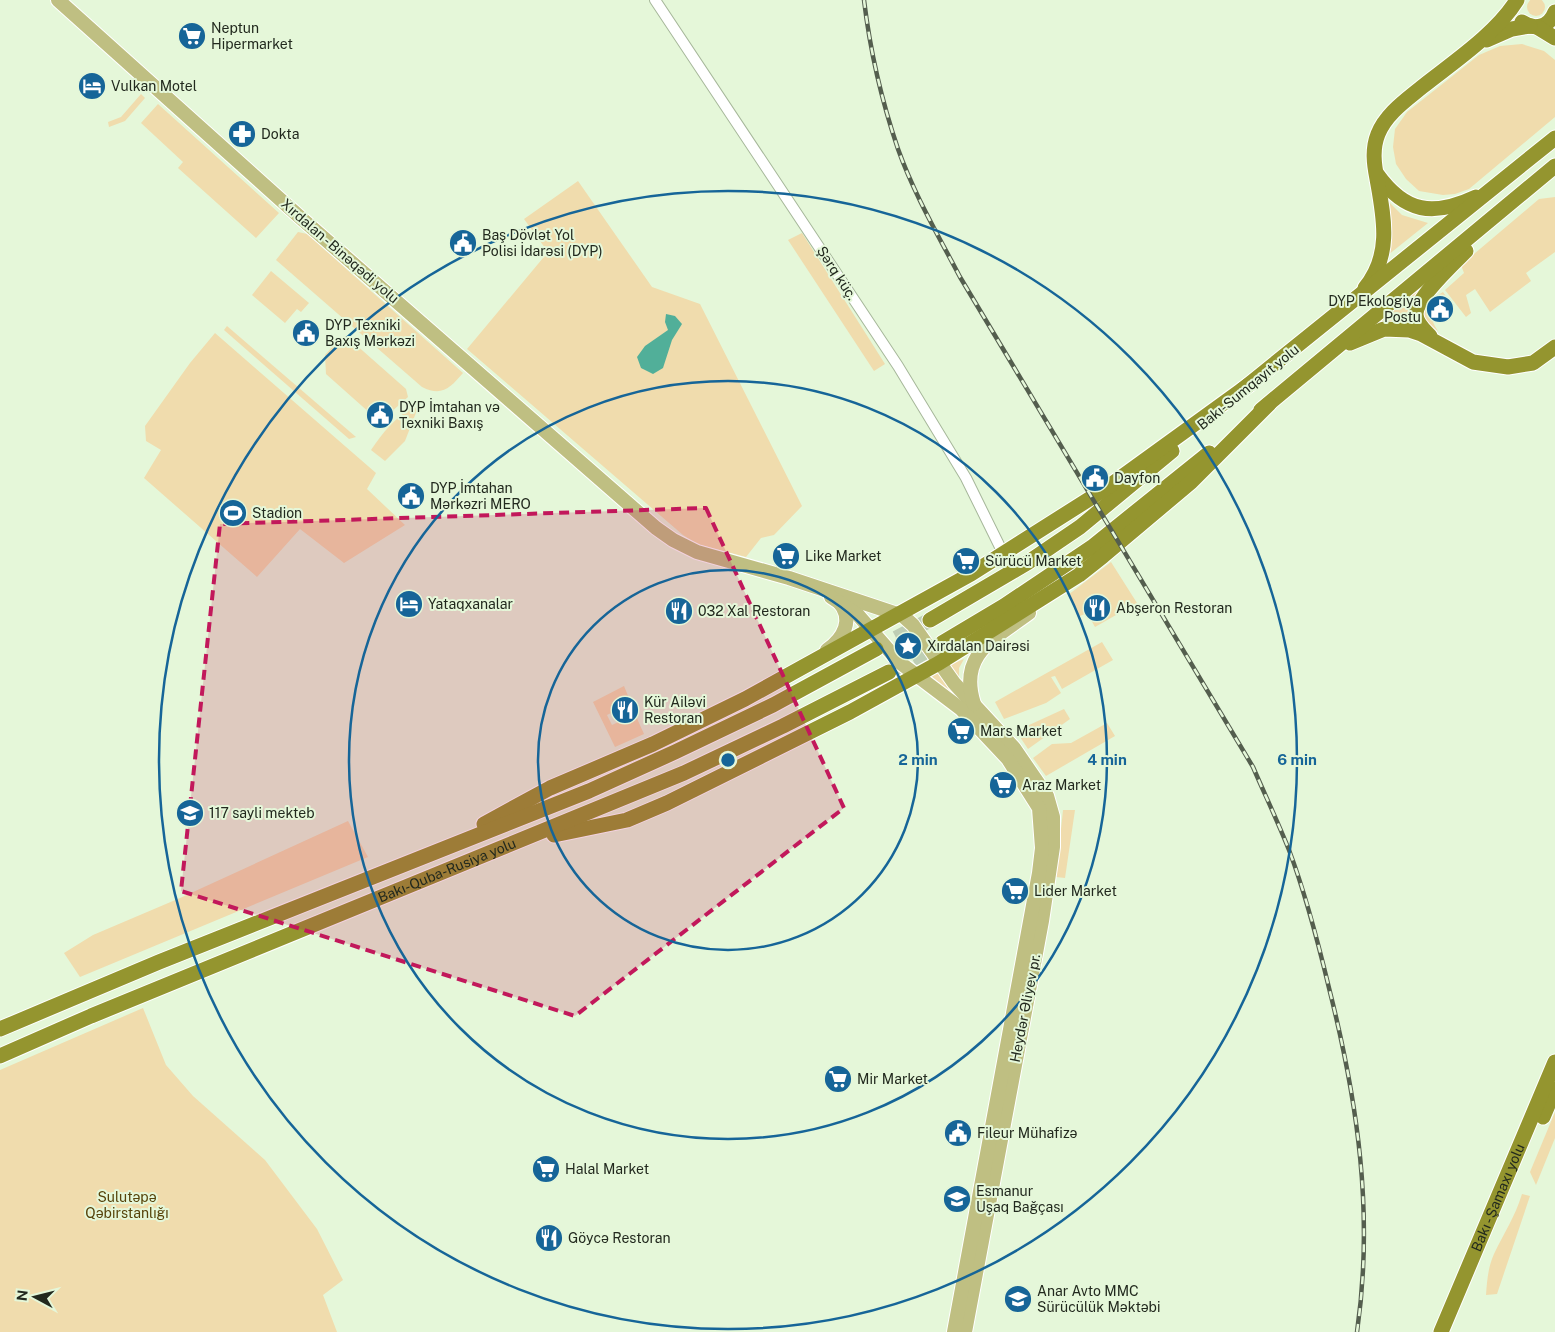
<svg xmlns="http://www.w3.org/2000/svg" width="1555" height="1332" viewBox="0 0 1555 1332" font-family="'Public Sans',sans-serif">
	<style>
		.green { fill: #f0dcad }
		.water { fill: #51af99 }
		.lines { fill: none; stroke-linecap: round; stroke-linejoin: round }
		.highway-tunnel { stroke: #beceb4; stroke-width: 15; stroke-dasharray: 15 8; stroke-linecap: butt }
		.minor-casing { stroke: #a6b79a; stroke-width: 12 }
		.major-casing { stroke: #fff; stroke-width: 16 }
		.highway-casing { stroke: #fff; stroke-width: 17 }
		.minor { stroke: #fff; stroke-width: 10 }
		.major { stroke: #bfbf82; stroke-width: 14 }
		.highway { stroke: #94952f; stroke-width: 15 }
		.rail-casing { stroke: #545e4e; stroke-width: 4.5 }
		.rail { stroke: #e5f7d9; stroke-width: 2.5; stroke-dasharray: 8; stroke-linecap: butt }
		.marked { fill: #c2185b; fill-opacity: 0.2; stroke: #c2185b; stroke-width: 4; stroke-dasharray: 10 6; stroke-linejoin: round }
		.ring { fill: none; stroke: #166598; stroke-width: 2.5 }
		.labels { text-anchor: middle; stroke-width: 4; stroke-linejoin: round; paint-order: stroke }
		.poi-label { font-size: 14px; fill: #22291e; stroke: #e5f7d9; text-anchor: start }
		.street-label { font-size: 14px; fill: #22291e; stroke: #e5f7d9 }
		.park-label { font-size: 14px; fill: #57430a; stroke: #e5f7d9 }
		.centre { fill: #166598; stroke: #e5f7d9; stroke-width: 2.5 }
		.ring-label { font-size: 15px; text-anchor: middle; font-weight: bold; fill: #166598; stroke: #e5f7d9; stroke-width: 4; stroke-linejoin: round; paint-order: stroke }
	</style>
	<rect width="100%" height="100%" fill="#e5f7d9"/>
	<g class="green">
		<circle cx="1536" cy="7" r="9"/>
		<path d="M1522,44L1544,51L1555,60V117L1469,189L1455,194L1443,195L1419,191L1406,179L1396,164L1393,147L1395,129L1407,112L1479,55L1500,46Z"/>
		<path d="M141,94L145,98L125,121L109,127L108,122L121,117Z"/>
		<path d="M158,104L279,213L256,238L178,168L183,162L141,123Z"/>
		<path d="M578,181L652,287L700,304L802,506L774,535L761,538L746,557L697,544L683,535L467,349L548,252L524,219Z"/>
		<path d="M1555,197V252L1526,273L1531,281L1490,312L1475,289L1466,295L1471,313L1466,317L1445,290L1464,273L1461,265L1539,199Z"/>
		<path d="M1388,201L1402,215L1428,223L1388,255C1394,235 1392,221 1388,201Z"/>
		<path d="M298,232L307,234L463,373C450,388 442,397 422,387L276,260Z"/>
		<path d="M802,233L885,364L874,371L788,240Z"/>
		<path d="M1448,265L1412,307L1416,327H1371Z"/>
		<path d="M271,271L309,303L301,312L297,309L285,323L252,295Z"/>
		<path d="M1443,292L1450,302L1440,299L1434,301C1429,311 1431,321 1438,331L1423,321L1424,304Z"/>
		<path d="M227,326L356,437L349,439L224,330Z"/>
		<path d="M215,333L376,473L367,489L405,525L344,563L300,529L257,577L144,478L161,450L146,441L145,426L190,363Z"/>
		<path d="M346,336L406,389L408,397L380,422L326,374L325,355L341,337Z"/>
		<path d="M414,406L417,410L405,441L385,461L371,450C383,432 395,418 414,406Z"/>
		<path d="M1111,562L1137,603L1095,627L1087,613L1080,616L1068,595Z"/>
		<path d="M904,629L909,630L921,647L920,653L914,659L905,658C898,650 891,641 899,630Z"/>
		<path d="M1102,642L1113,660L1062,689L1055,676L1051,677L1061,693L1046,703L1004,719L995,702Z"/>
		<path d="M964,659L959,668V681L947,666Z"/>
		<path d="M937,672L969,708L930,675Z"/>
		<path d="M624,686L631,703L607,715L612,725L635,714L644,734L615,747L593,702Z"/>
		<path d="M1064,709L1070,719L1028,749L1016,731Z"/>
		<path d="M1107,723L1115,736L1046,776L1033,758L1052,744L1071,743Z"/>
		<path d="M1063,810H1075L1065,878L1056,877Z"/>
		<path d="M348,821L368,857L80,977L64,953L93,935L180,898Z"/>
		<path d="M143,1008L166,1065L193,1096L265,1160L317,1229L343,1280L323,1295L337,1332H0V1070Z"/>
		<path d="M1555,1112V1138L1536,1185L1530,1172Z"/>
		<path d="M1522,1194L1530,1196L1497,1294L1486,1295C1487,1281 1488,1267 1494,1254C1504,1233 1515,1217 1522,1194Z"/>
	</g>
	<path class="water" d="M666,314L675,316L682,324L672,340L663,368L653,374L641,368L637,357L645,346L668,330L665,322Z"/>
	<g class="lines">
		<g class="highway-tunnel">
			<path d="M876,649L930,620"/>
			<path d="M892,670L942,643"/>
		</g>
		<defs>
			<path id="minor" d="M655,0L898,366L966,478L1004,555"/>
			<g id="major">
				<path d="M58,0L302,219L656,528L673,540L697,552L789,578L903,616L913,625L954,683L1014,748L1047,796L1053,817V847L1042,921L965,1332"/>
				<path d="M831,597L858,615L899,662L961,709L1008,759L1039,808L1042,848L1039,873L954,1332"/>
				<path d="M827,650C844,638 854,619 839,602"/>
				<path d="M974,704C958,654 994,639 1029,613"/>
			</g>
			<g id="highway">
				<path d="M1522,22C1535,31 1549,27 1555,12"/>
				<path d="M1537,27L1555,38"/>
				<path d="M1487,40L1512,29L1530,26"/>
				<path d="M1377,174C1405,213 1433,217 1476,197"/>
				<path d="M1365,288C1392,255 1384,218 1377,179C1374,164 1372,149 1378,134C1386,114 1405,101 1422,87C1452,63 1496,34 1517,0"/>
				<path d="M1430,336C1424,330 1416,323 1416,314C1416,298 1454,263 1466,251"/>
				<path d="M1350,343L1384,329L1409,330L1421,334L1473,362L1508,367L1533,363L1555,347"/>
				<path d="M1242,390L1555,138"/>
				<path d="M1261,410L1555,166"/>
				<path d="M930,620L1027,563L1080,527L1172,451"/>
				<path d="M942,643L1004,606L1092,547L1209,453"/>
				<path d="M484,824L550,788L653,744L745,699L971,574L1105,489L1250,384"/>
				<path d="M554,835L627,820L667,803L850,712L939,663L1079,575L1103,556L1191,482L1269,404"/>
				<path d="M0,1029L159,962L589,791L675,752L773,705L876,649"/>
				<path id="s1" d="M0,1056L91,1016L684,773L783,726L889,672"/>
				<path d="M1543,1117L1555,1089"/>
				<path id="s2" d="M1441,1332L1555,1062"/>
			</g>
		</defs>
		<use href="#minor" class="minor-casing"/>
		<use href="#major" class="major-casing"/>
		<use href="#highway" class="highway-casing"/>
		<use href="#minor" class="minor"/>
		<use href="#major" class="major"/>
		<use href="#highway" class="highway"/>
		<defs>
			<path id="rail" d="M864,0C870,50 882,102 898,149C914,194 938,235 960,277L1253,767C1265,795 1278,822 1289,850C1306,895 1318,942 1329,988C1358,1103 1374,1214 1357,1332"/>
		</defs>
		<use href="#rail" class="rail-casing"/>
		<use href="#rail" class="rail"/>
	</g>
	<path class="marked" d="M706,508L844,808L575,1016L181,891L220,524Z"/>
	<g class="ring">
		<circle cx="728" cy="760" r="190"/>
		<circle cx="728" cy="760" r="379"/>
		<circle cx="728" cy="760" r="569"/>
	</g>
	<defs>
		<symbol id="supermarket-disc" viewBox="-11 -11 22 22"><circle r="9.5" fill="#166598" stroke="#e5f7d9"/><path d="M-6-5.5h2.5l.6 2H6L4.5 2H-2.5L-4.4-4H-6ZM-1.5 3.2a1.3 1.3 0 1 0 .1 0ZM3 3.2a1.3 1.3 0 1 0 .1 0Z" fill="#fff"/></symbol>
		<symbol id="hotel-disc" viewBox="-11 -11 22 22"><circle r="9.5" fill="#166598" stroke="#e5f7d9"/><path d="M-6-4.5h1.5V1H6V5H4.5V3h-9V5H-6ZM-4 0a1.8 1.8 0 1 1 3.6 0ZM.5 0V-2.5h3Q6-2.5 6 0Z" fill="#fff"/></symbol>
		<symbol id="pharmacy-disc" viewBox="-11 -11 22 22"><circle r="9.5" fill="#166598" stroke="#e5f7d9"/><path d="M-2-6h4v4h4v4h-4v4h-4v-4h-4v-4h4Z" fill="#fff"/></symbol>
		<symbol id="civic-disc" viewBox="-11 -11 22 22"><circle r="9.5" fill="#166598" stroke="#e5f7d9"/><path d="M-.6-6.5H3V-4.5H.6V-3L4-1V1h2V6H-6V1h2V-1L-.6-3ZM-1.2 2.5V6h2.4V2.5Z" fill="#fff"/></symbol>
		<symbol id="stadium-disc" viewBox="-11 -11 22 22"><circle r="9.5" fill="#166598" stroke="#e5f7d9"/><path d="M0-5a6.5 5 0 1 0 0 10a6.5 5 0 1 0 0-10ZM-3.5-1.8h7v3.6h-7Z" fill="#fff"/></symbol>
		<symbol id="restaurant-disc" viewBox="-11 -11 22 22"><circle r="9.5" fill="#166598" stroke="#e5f7d9"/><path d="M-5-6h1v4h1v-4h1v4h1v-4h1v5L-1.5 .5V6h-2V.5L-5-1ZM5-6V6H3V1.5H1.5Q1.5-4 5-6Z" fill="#fff"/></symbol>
		<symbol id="sight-disc" viewBox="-11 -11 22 22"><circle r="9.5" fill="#166598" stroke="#e5f7d9"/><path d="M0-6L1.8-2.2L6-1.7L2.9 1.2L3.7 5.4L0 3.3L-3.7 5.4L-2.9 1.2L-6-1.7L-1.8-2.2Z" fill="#fff"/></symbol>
		<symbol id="school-disc" viewBox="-11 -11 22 22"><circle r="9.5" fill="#166598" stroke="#e5f7d9"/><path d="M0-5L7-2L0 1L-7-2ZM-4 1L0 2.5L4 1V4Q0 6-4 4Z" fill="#fff"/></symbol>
		<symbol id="university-disc" viewBox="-11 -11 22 22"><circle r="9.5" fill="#166598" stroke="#e5f7d9"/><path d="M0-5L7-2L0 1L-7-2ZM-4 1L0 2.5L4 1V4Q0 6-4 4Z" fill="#fff"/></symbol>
	</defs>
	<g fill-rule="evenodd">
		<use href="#supermarket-disc" x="176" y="20" width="32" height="32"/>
		<use href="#hotel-disc" x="76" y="70" width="32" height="32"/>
		<use href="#pharmacy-disc" x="226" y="118" width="32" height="32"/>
		<use href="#civic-disc" x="447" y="227" width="32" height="32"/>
		<use href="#civic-disc" x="1424" y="293" width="32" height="32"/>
		<use href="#civic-disc" x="290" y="317" width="32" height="32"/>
		<use href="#civic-disc" x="364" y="399" width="32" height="32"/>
		<use href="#civic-disc" x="1079" y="462" width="32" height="32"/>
		<use href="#civic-disc" x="395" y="480" width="32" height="32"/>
		<use href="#stadium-disc" x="217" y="497" width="32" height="32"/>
		<use href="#supermarket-disc" x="770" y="540" width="32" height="32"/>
		<use href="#supermarket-disc" x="950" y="545" width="32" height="32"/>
		<use href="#hotel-disc" x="393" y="588" width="32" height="32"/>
		<use href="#restaurant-disc" x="1081" y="592" width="32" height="32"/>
		<use href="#restaurant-disc" x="663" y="595" width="32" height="32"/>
		<use href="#sight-disc" x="892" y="630" width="32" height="32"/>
		<use href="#restaurant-disc" x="609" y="694" width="32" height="32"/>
		<use href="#supermarket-disc" x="945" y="715" width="32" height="32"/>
		<use href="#supermarket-disc" x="987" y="769" width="32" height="32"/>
		<use href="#school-disc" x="174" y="797" width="32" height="32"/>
		<use href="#supermarket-disc" x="999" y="875" width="32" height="32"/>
		<use href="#supermarket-disc" x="822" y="1063" width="32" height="32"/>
		<use href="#civic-disc" x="942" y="1117" width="32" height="32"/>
		<use href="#supermarket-disc" x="530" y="1153" width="32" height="32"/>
		<use href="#school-disc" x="941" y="1183" width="32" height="32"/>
		<use href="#restaurant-disc" x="533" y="1222" width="32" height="32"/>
		<use href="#university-disc" x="1002" y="1283" width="32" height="32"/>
	</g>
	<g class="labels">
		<g class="poi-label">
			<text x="211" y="33">Neptun<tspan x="211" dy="16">Hipermarket</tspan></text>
			<text x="111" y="91">Vulkan Motel</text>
			<text x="261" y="139">Dokta</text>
			<text x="482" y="240">Baş Dövlət Yol<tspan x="482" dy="16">Polisi İdarəsi (DYP)</tspan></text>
			<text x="1421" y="306" text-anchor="end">DYP Ekologiya<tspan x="1421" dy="16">Postu</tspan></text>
			<text x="325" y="330">DYP Texniki<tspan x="325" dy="16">Baxış Mərkəzi</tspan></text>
			<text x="399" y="412">DYP İmtahan və<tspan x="399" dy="16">Texniki Baxış</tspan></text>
			<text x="1114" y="483">Dayfon</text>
			<text x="430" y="493">DYP İmtahan<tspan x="430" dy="16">Mərkəzri MERO</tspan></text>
			<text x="252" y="518">Stadion</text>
			<text x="805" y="561">Like Market</text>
			<text x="985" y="566">Sürücü Market</text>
			<text x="428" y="609">Yataqxanalar</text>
			<text x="1116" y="613">Abşeron Restoran</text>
			<text x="698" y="616">032 Xal Restoran</text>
			<text x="927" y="651">Xırdalan Dairəsi</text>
			<text x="644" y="707">Kür Ailəvi<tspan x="644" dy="16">Restoran</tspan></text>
			<text x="980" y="736">Mars Market</text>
			<text x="1022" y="790">Araz Market</text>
			<text x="209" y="818">117 sayli mekteb</text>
			<text x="1034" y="896">Lider Market</text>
			<text x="857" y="1084">Mir Market</text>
			<text x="977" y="1138">Fileur Mühafizə</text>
			<text x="565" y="1174">Halal Market</text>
			<text x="976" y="1196">Esmanur<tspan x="976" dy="16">Uşaq Bağçası</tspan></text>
			<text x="568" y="1243">Göycə Restoran</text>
			<text x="1037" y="1296">Anar Avto MMC<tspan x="1037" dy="16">Sürücülük Məktəbi</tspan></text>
		</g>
		<g class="street-label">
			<text transform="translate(340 251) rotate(41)" y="5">Xırdalan - Binəqədi yolu</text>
			<text transform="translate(837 273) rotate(57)" y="5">Şərq küç.</text>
			<text transform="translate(1248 387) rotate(-39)" y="5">Bakı-Sumqayıt yolu</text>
			<text dy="5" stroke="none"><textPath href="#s1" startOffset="484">Bakı-Quba-Rusiya yolu</textPath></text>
			<text transform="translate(1025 1008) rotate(-79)" y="5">Heydər Əliyev pr.</text>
			<text dy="5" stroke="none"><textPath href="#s2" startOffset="146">Bakı - Şamaxı yolu</textPath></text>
		</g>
		<g class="park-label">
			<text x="127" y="1202">Sulutəpə<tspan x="127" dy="16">Qəbirstanlığı</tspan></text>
		</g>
	</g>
	<circle cx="728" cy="760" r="8" class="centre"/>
	<g class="ring-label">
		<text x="918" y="765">2 min</text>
		<text x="1107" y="765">4 min</text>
		<text x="1297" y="765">6 min</text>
	</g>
	<g transform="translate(35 1297) rotate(277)" stroke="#e5f7d9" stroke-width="4" paint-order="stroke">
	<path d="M0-4L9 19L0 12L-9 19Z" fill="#22291e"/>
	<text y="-8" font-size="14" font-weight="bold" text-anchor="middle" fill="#22291e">N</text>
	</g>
</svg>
